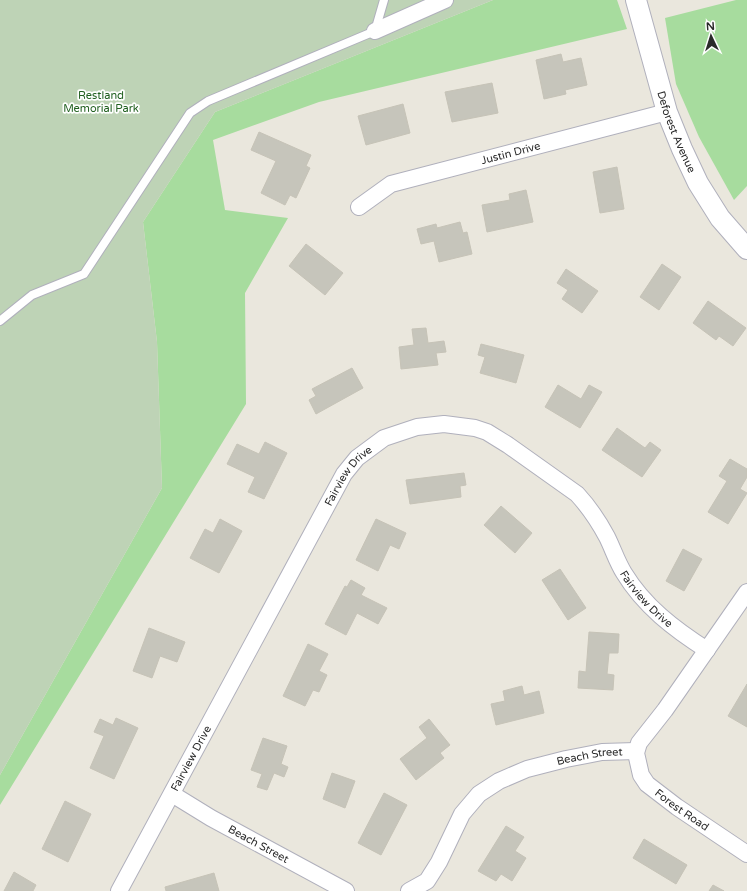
<svg xmlns="http://www.w3.org/2000/svg" width="747" height="891" viewBox="0 0 747 891" font-family="'Varela Round',sans-serif">
	<style>
		.green { fill: #a7dc9e }
		.cemetery { fill: #bed3b6 }
		.building { fill: #c6c5bb; stroke: #c6c3b7 }
		.lines { fill: none; stroke-linecap: round; stroke-linejoin: round }
		.service-casing { stroke: #b0b0bc; stroke-width: 10 }
		.minor-casing { stroke: #b0b0bc; stroke-width: 18 }
		.tertiary-casing { stroke: #b0b0bc; stroke-width: 22 }
		.service { stroke: #fff; stroke-width: 8 }
		.minor { stroke: #fff; stroke-width: 16 }
		.tertiary { stroke: #fff; stroke-width: 20 }
		.labels { text-anchor: middle; stroke-width: 3.5; stroke-linejoin: round; paint-order: stroke }
		.park-label { font-size: 11px; fill: #216020; stroke: #fff }
		.street-label { font-size: 11px; fill: #2a2a2a; stroke: #fff }
	</style>
	<rect width="100%" height="100%" fill="#eae7dd"/>
	<g class="green">
		<path d="M493,0H617L627,29L319,102L213,140L225,210L288,218L245,293L246,404L0,805V775L162,488L157,342L143,222L215,112Z"/>
		<path d="M736,0H747V186L734,200L699,137L676,84L665,18Z"/>
	</g>
	<path class="cemetery" d="M0,0H493L215,112L143,222L157,342L162,488L0,775Z"/>
	<g class="building">
		<path d="M561,54L563,62L581,58L587,85L565,90L566,94L544,99L536,60Z"/>
		<path d="M492,83L498,113L452,122L445,92Z"/>
		<path d="M403,104L410,133L366,145L358,116Z"/>
		<path d="M259,132L311,155L306,166L310,168L296,198L290,195L285,205L261,193L276,161L251,150Z"/>
		<path d="M617,167L624,209L600,213L593,172Z"/>
		<path d="M526,190L533,222L487,232L482,205L510,200L509,194Z"/>
		<path d="M460,222L463,233L467,232L472,254L439,262L434,241L421,244L417,229L436,224L437,228Z"/>
		<path d="M306,244L343,273L325,295L289,266Z"/>
		<path d="M662,264L681,277L659,310L640,297Z"/>
		<path d="M566,269L598,291L582,313L562,299L568,290L557,283Z"/>
		<path d="M708,301L746,328L733,346L719,336L716,340L693,323Z"/>
		<path d="M426,328L428,343L444,341L446,352L436,353L438,365L401,369L399,347L414,345L412,329Z"/>
		<path d="M481,344L524,355L516,383L480,373L485,357L478,355Z"/>
		<path d="M352,368L363,388L316,414L309,400L316,396L312,389Z"/>
		<path d="M558,385L581,399L589,385L602,392L580,428L545,407Z"/>
		<path d="M617,428L645,448L650,442L661,450L642,477L602,450Z"/>
		<path d="M265,442L287,453L264,499L248,492L255,477L227,464L237,444L259,454Z"/>
		<path d="M730,459L747,469V477L740,489L747,493L728,524L708,512L727,481L719,476Z"/>
		<path d="M464,473L466,485L460,486L461,497L410,504L406,480Z"/>
		<path d="M501,506L532,533L515,553L484,525Z"/>
		<path d="M220,519L242,531L219,573L190,558L205,529L213,533Z"/>
		<path d="M376,519L406,533L399,549L390,545L378,571L356,560Z"/>
		<path d="M683,549L702,559L684,591L666,581Z"/>
		<path d="M560,569L586,608L568,620L542,580Z"/>
		<path d="M351,580L365,588L361,595L387,608L378,624L357,613L346,635L325,624L345,586L347,587Z"/>
		<path d="M149,628L185,642L177,662L160,656L152,678L133,671Z"/>
		<path d="M589,632L619,634L618,653H609L607,674L614,675L613,690L578,688L579,671L586,672Z"/>
		<path d="M308,644L328,654L319,671L327,675L319,692L313,690L305,706L283,696Z"/>
		<path d="M747,684V727L728,716Z"/>
		<path d="M522,686L524,695L539,691L544,713L496,725L491,704L505,701L503,691Z"/>
		<path d="M116,718L138,728L114,779L90,768L104,736L94,732L100,719L113,725Z"/>
		<path d="M429,719L450,745L440,753L444,758L416,780L400,759L427,738L419,727Z"/>
		<path d="M263,738L287,746L281,764L288,767L284,777L274,773L267,790L257,787L262,774L251,770Z"/>
		<path d="M332,773L355,781L345,808L323,799Z"/>
		<path d="M384,793L407,805L381,855L358,843Z"/>
		<path d="M65,801L91,814L68,862L42,849Z"/>
		<path d="M506,826L524,837L515,851L526,858L512,881L501,874L496,881L478,871Z"/>
		<path d="M644,839L687,865L676,884L633,858Z"/>
		<path d="M14,872L36,885L33,891H4Z"/>
		<path d="M214,873L219,891H166L165,887Z"/>
		<path d="M713,885L724,891H709Z"/>
	</g>
	<g class="lines">
		<defs>
			<path id="service" d="M0,321L32,295L84,274L190,113L208,101L375,31L384,0"/>
			<g id="minor">
				<path d="M375,31L445,0"/>
				<path id="s1" d="M359,207L391,184L667,112"/>
				<path id="s2" d="M747,592L665,710L639,743L636,753L641,775L647,784L677,807L747,854"/>
				<path id="s3" d="M172,794L211,818L346,891"/>
				<path id="s4" d="M119,891L344,474L357,458L384,438L417,427L444,424L475,428L487,432L508,445L577,494C589,507 599,522 607,537C613,549 617,562 624,573C644,606 674,629 707,650"/>
				<path id="s5" d="M409,891L427,881L439,862L462,814L479,794L499,781L527,769L566,759L602,752L636,751"/>
			</g>
			<g id="tertiary">
				<path id="s6" d="M636,0L667,112L682,149L698,183L720,218L747,249"/>
			</g>
		</defs>
		<use href="#service" class="service-casing"/>
		<use href="#minor" class="minor-casing"/>
		<use href="#tertiary" class="tertiary-casing"/>
		<use href="#service" class="service"/>
		<use href="#minor" class="minor"/>
		<use href="#tertiary" class="tertiary"/>
	</g>
	<g class="labels">
		<g class="park-label">
			<text x="101" y="99">Restland<tspan x="101" dy="13">Memorial Park</tspan></text>
		</g>
		<g class="street-label">
			<text dy="4" stroke="none"><textPath href="#s6" startOffset="138">Deforest Avenue</textPath></text>
			<text dy="4" stroke="none"><textPath href="#s1" startOffset="163">Justin Drive</textPath></text>
			<text dy="4" stroke="none"><textPath href="#s4" startOffset="475">Fairview Drive</textPath></text>
			<text dy="4" stroke="none"><textPath href="#s4" startOffset="870">Fairview Drive</textPath></text>
			<text dy="4" stroke="none"><textPath href="#s5" startOffset="241">Beach Street</textPath></text>
			<text dy="4" stroke="none"><textPath href="#s4" startOffset="151">Fairview Drive</textPath></text>
			<text dy="4" stroke="none"><textPath href="#s2" startOffset="273">Forest Road</textPath></text>
			<text dy="4" stroke="none"><textPath href="#s3" startOffset="100">Beach Street</textPath></text>
		</g>
	</g>
	<g transform="translate(711 36) rotate(356)" stroke="#ffffff" stroke-width="3" paint-order="stroke">
	<path d="M0-3L7 15L0 10L-7 15Z" fill="#2a2a2a"/>
	<text y="-6" font-size="11" font-weight="bold" text-anchor="middle" fill="#2a2a2a">N</text>
	</g>
</svg>
